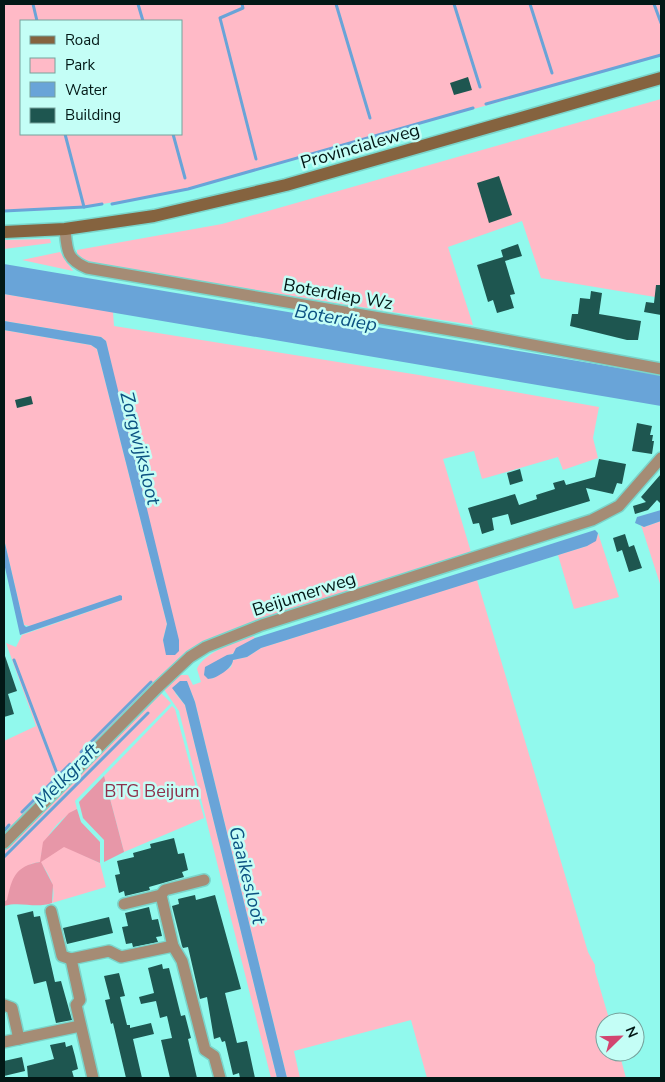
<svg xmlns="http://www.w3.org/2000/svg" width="665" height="1082" viewBox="0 0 665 1082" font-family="'Nunito Sans',sans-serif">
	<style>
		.green { fill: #ffbac7; fill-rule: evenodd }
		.forest { fill: #e797a8 }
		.water { fill: #69a4d8 }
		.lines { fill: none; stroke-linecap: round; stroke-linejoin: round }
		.stream { stroke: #69a4d8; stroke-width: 3 }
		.building { fill: #1e5650 }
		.minor-casing { stroke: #7ad5cb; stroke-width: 14 }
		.secondary-casing { stroke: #7ad5cb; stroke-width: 15 }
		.minor { stroke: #a58c75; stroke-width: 11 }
		.secondary { stroke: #85633f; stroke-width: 12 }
		.labels { text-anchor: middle; stroke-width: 5; stroke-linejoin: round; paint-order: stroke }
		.street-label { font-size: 18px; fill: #021816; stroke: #c4fef6 }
		.park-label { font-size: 18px; fill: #8e314c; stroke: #c4fef6 }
		.water-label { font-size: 19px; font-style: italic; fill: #0c5282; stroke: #c4fef6 }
	</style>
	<rect width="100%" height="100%" fill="#91f9ed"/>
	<g class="green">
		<path d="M4,4H661V56L188,190L84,207L32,211H4ZM21,21H181V134H21Z"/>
		<path d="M661,99V298L541,278L522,221L448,247L473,325L88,263L77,257V250L222,224Z"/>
		<path d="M50,239L51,243L4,249V240Z"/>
		<path d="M60,252L73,271L22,260Z"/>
		<path d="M4,294L113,312L114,326L419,375L599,407L593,438L598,458L563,470L558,457L482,479L474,451L443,459L471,552L220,635L193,648L19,818L4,836V741L36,726L6,643L16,647L22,635L122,600L30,626L24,625L4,539V330L91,345L97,349L167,624L163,640L167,655H175L106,341L101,337L4,321Z"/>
		<path d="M661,521V587L641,525L644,527Z"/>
		<path d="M598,533L619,597L574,609L558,555L587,546L597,538Z"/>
		<path d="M477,580L588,952L595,965V971L610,1022H605V1052H619L626,1078H427L411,1020L294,1051L300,1078H287L195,702L187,682L175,693L185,705L277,1078H271L179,711L163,688L179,675H188L193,685L201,682L197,669C203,653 236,642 252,635L255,638C245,642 237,654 228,655L212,679L231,667L233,660L247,657L261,648Z"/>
		<path d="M158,693H161L171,703L75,801L77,809C58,819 41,840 41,861L64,846L100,863L106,887L52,903C57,888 49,874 40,862C17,865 15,881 7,901L4,902V850Z"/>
		<path d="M172,706L175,709L204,818L124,852L104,776Z"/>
	</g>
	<g class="forest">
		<path d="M104,776L124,852L104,862V840L83,818L79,802Z"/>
		<path d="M77,809L81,822L100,842V863L64,847L41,862L53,885L52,903C35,909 21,901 4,906V902L7,900C12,878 15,866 40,862L43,842L69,813Z"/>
	</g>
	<g class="water">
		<path d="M4,264L661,375V406L4,294Z"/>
		<path d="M4,321L101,337L106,341L179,640V651L175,655H166L163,640L167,624L97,349L91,345L4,330Z"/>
		<path d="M661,510V521L644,527L635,523L637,517Z"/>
		<path d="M595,530L598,533L596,541L587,546L261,648L247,657L233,660C233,668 216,679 208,679L204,675L205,667L227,655L233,654L236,648L255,638Z"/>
		<path d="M4,539L24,625L26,627L120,595L122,596V600L20,635L4,563Z"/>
		<path d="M180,681H187L195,702L287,1078H277L185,705L172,688Z"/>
	</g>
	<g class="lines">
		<g class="stream">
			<path d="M33,4L37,21"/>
			<path d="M138,4L143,21"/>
			<path d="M242,4L243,8L220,18L256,159"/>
			<path d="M336,4L370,118"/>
			<path d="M454,4L480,87"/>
			<path d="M530,4L552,73"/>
			<path d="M654,4L661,23"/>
			<path d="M486,104L661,55"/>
			<path d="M65,134L84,207L102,204"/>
			<path d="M173,134L185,178"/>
			<path d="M112,204L188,189L473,108"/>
			<path d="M4,211L84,207"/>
			<path d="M14,660L58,776"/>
			<path d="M81,752L151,682"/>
			<path d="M22,812L70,764"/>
			<path d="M4,831L9,825"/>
			<path d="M4,857L148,713"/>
		</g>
	</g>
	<g class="building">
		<path d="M468,77L472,90L454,95L450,83Z"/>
		<path d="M499,176L512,215L489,223L477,183Z"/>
		<path d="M518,244L522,256L505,261L515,294L510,295L514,308L497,313L493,300L488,302L477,265L503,257L501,250Z"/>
		<path d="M656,285H661V315L644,312L646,302L654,303Z"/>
		<path d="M591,291L602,293L599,314L641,321L638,340H627L570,326L572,314H578L580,298L590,299Z"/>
		<path d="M31,396L33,404L17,408L15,400Z"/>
		<path d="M637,423L652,426L650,435H653L652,441H654L652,454L632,451Z"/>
		<path d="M599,459L626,464L622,484L617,483L613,494L586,488L590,501L511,525L508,514L492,518L494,530L482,534L479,523L473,524L468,508L515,494L519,505L537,499L536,495L555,489L553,483L564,480L566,485L595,477Z"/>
		<path d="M520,469L523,481L510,485L507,473Z"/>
		<path d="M661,474V504L657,500L648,510L635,514L633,506L646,502L641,497Z"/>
		<path d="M625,534L629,547L634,545L642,568L629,572L622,550L617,552L613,538Z"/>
		<path d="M5,656L17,691L8,694L14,714L4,717Z"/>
		<path d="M174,838L178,854L184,853L188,870L182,872L184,877L149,887L150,890L125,896L124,891L119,893L115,875L120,874L117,861L134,857L133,853L151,848L150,844Z"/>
		<path d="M195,895L196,900L215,895L241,989L225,993L237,1043L247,1041L255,1078H240L239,1073L233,1075L225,1041L222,1042L220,1037L214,1039L207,997L200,999L188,947L183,948L182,946L172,906L179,904L178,899Z"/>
		<path d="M149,907L152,920L158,919L162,936L156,937L158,942L133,947L132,943L126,944L122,927L128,926L125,913Z"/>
		<path d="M33,911L34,917L40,916L55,982L61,981L72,1020L56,1023L46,981L34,984L17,915Z"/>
		<path d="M109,917L113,933L67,944L63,928Z"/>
		<path d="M162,964L163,969L169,968L181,1016L185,1015L191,1038L188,1039L197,1078H170L161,1040L172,1038L167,1016L160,1018L156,1001L141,1004L139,997L154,993L148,968Z"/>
		<path d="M119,973L125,996L120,997L127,1025H130V1028L151,1023L154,1034L133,1039L142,1078H126L113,1023L111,1024L105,1000L110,999L104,976Z"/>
		<path d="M65,1042L66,1047L72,1045L75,1056L78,1069L72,1071L74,1078H28L27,1066L54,1059L50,1045Z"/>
		<path d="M22,1057L25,1071L4,1076V1061Z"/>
	</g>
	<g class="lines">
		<defs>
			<g id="minor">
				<path d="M65,229C67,250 66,259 87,268L474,334L661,369"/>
				<path d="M4,843L158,687L190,657L206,647L262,625L592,520L619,506L661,458"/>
				<path d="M161,895L173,946L182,961L205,1050L214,1056L220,1078"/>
				<path d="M124,904L161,895L165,890L204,880"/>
				<path d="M51,911L62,956L71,959"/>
				<path d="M4,1005L12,1008L19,1039"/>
				<path d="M4,1042L80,1026"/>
				<path d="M93,1078L76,1005L80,1000L71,959L109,951L121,957L173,946"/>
			</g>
			<path id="secondary" d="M4,232L65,229L154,216L286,185L661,78"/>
		</defs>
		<use href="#minor" class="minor-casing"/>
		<use href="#secondary" class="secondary-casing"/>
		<use href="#minor" class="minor"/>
		<use href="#secondary" class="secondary"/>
	</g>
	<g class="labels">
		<g class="street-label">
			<text transform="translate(360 146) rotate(-16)" y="6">Provincialeweg</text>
			<text transform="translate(338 294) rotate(10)" y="6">Boterdiep Wz</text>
			<text transform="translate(304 594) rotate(-18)" y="6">Beijumerweg</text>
		</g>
		<g class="park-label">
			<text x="152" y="797">BTG Beijum</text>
		</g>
		<g class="water-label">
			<text transform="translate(336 317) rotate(10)" y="7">Boterdiep</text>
			<text transform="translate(141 448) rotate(76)" y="7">Zorgwijksloot</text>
			<text transform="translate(66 775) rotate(-45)" y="7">Melkgraft</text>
			<text transform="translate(248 875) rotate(76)" y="7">Gaaikesloot</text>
		</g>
	</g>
	<rect width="665" height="1082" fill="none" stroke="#021816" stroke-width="10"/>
	<rect x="20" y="20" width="162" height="115" fill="#c4fef6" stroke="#76a29c"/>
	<rect x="30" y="36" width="25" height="8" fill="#85633f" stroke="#76a29c"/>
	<text x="65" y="45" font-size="15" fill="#021816">Road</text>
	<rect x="30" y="58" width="25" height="15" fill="#ffbac7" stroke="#76a29c"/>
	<text x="65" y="70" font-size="15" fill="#021816">Park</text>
	<rect x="30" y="82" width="25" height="15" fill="#69a4d8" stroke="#76a29c"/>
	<text x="65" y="95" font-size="15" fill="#021816">Water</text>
	<rect x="30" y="108" width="25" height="15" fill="#1e5650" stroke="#76a29c"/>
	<text x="65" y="120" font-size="15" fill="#021816">Building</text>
	<g transform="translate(620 1037) rotate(67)"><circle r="24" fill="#c4fef6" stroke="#76a29c"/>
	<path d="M0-4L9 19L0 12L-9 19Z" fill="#d24570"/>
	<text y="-8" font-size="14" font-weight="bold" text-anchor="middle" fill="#021816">N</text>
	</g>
</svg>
